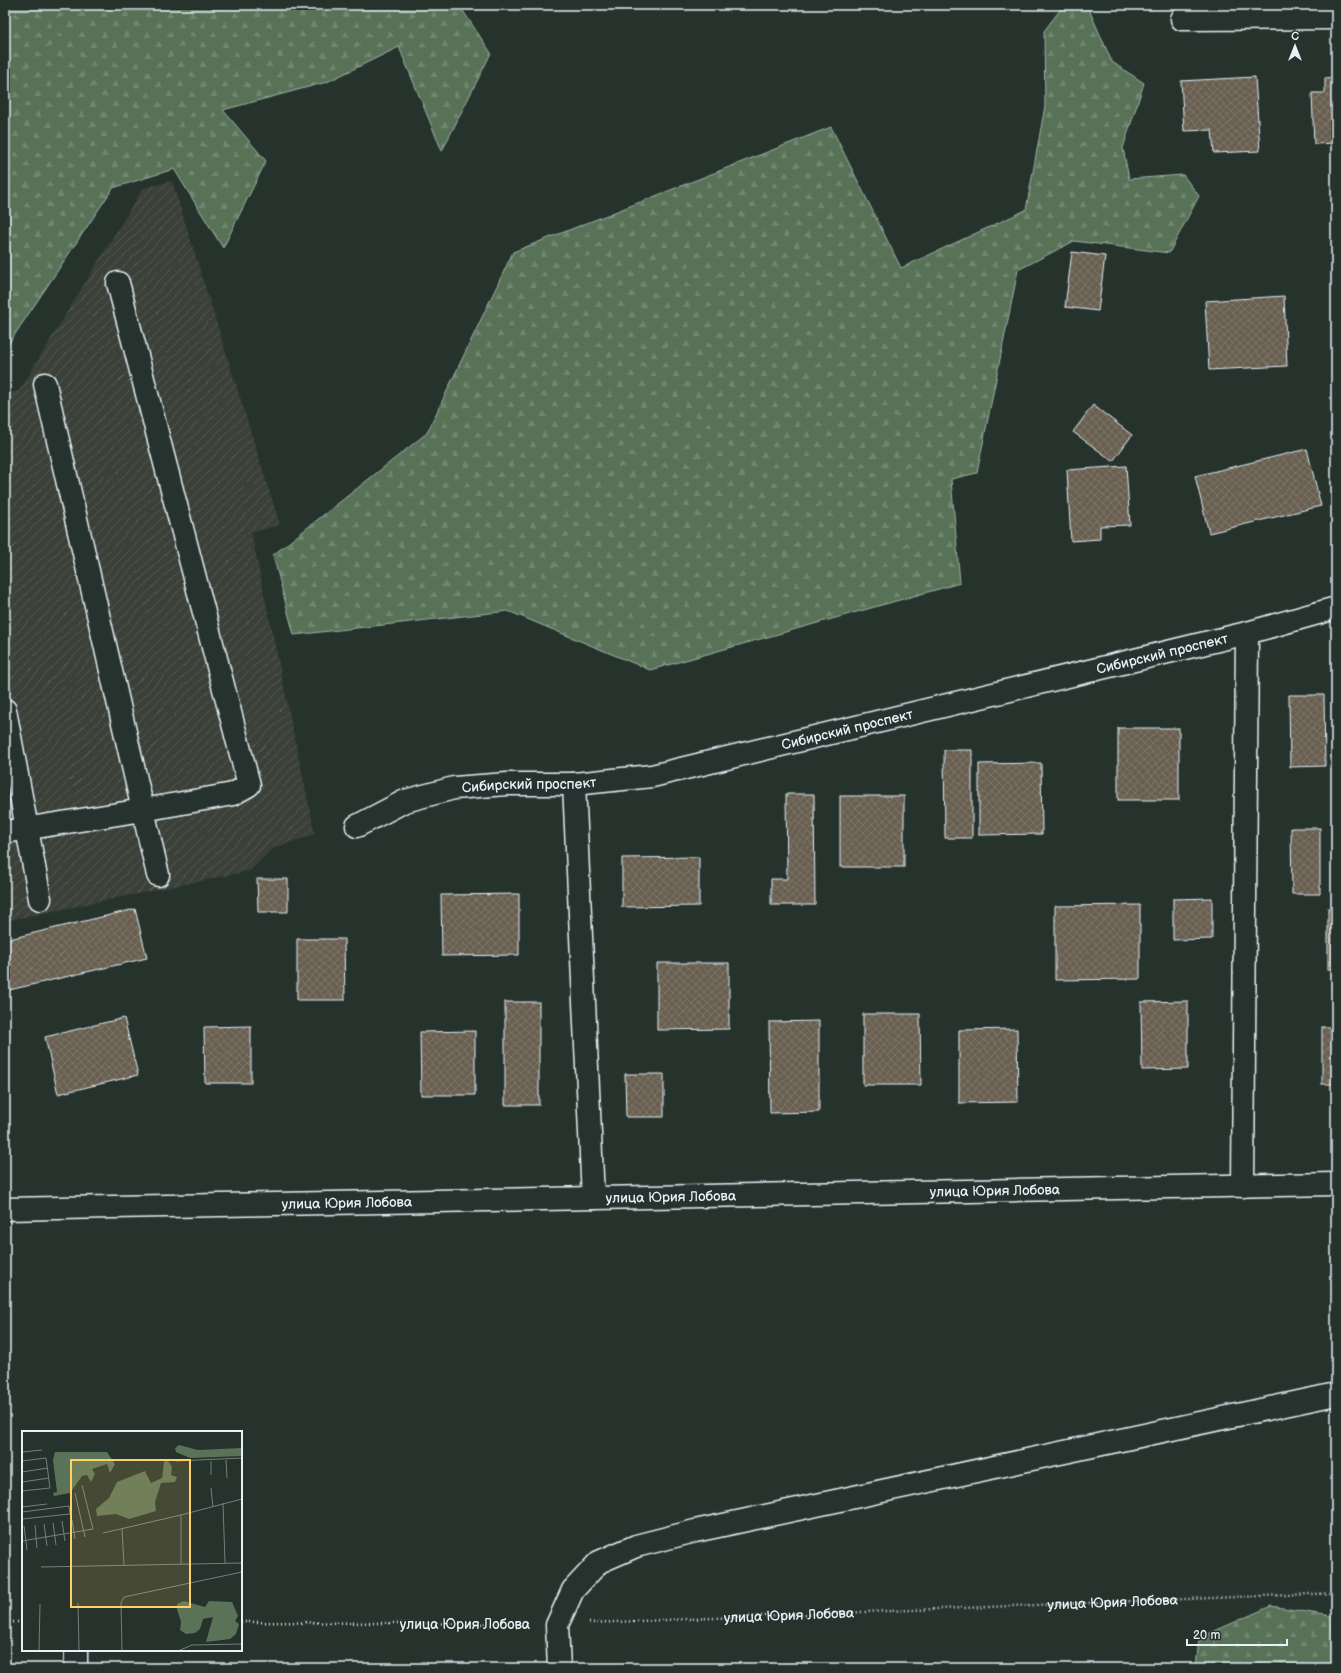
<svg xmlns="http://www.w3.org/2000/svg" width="1341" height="1673" viewBox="0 0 1341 1673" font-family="'Balsamiq Sans',sans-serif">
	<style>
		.industrial { fill: url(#industrial-furrows) }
		.forest { fill: url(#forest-firs); stroke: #a0b2a8 }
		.building { fill: url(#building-cross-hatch); stroke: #e8f1f8 }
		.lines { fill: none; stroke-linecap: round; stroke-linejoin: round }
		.minor-casing { stroke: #e8f1f8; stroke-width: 25 }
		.path { stroke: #e8f1f8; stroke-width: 2.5; stroke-dasharray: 1 3; stroke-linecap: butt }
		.minor { stroke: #26332d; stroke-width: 22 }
		.labels { text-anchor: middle; stroke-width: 3; stroke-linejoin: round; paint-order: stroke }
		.street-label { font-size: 14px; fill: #e8f1f8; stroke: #26332d }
		.inset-road { fill: none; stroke: #747f7e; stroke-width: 1 }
		.view { fill: #ffd166; fill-opacity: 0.15; stroke: #ffd166; stroke-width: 2 }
		.inset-edge { fill: none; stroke: #e8f1f8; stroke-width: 2 }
	</style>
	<defs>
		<pattern id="industrial-furrows" width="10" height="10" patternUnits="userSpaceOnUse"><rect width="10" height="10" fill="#3a4038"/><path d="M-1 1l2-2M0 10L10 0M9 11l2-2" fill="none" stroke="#565c56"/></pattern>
		<pattern id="forest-firs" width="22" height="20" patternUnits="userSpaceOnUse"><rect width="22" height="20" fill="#597258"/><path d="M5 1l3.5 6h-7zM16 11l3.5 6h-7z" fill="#718771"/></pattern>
		<pattern id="building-cross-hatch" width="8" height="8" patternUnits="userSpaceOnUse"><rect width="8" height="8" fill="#685f51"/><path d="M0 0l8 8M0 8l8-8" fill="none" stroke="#7e766b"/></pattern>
	</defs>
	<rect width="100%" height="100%" fill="#26332d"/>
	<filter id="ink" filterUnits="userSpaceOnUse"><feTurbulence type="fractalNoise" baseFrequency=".025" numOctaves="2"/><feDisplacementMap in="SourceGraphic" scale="8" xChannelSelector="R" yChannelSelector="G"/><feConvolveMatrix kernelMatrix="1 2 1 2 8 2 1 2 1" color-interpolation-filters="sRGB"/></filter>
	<g filter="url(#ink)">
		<path class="industrial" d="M172,181L280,525L251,532L315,834L271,849L249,871L5,921V393L19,391L143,188Z"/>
		<g class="forest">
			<path d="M5,5H459L491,53L442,151L399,47L327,82L223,110L266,161L223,248L174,169L113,188L5,349Z"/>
			<path d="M1064,5H1087L1112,62L1144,83L1123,148L1129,179L1183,175L1199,196L1169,253L1074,241L1018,270L977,473L951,479L960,583L650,670L508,611L294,635L273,555L427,433L513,252L831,127L901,268L1026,210L1045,106L1044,31Z"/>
			<path d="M1271,1606L1336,1617V1668H1196L1199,1638Z"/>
		</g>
		<g class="building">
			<path d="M1255,77L1260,151L1214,153L1212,130L1184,131L1181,81Z"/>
			<path d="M1336,77V143L1314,144L1312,93H1325V78Z"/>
			<path d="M1072,252L1105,256L1098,311L1065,307Z"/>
			<path d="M1284,296L1287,366L1209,370L1205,301Z"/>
			<path d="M1093,405L1132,435L1113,461L1073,432Z"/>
			<path d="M1307,449L1321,506L1209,533L1195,476Z"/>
			<path d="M1126,466L1130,525L1100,526V539L1071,541L1067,470Z"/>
			<path d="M1289,695H1324L1325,766L1290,767Z"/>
			<rect x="1118" y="728" width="61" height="72"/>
			<path d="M944,750H972V838H945Z"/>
			<path d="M1041,763L1042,834L979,835V764Z"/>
			<path d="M786,794H814L815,905H771V879H787Z"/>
			<rect x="840" y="796" width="64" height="71"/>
			<path d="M1291,828H1320V894H1292Z"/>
			<path d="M699,857V906L622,907V858Z"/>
			<path d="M257,879H288V912H258Z"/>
			<path d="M519,894V955L442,956L441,895Z"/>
			<path d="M1212,898V939L1173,940V899Z"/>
			<path d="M1140,905V979L1055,980V906Z"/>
			<rect x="1328" y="908" width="8" height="61"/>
			<path d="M135,909L147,958L5,991V940Z"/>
			<path d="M297,939H344L345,1000H297Z"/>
			<path d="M657,963H729V1029L657,1030Z"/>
			<path d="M1188,1001V1069L1142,1070L1141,1002Z"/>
			<rect x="505" y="1002" width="34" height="103"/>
			<path d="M863,1014H920L921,1085H863Z"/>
			<path d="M124,1018L138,1075L58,1094L45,1037Z"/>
			<path d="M819,1021V1112L770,1113L769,1022Z"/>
			<path d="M251,1026V1083H205L204,1027Z"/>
			<rect x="1322" y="1027" width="14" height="57"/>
			<path d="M1017,1029L1018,1102L959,1103V1030Z"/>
			<path d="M475,1031V1095H421L420,1032Z"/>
			<path d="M625,1074H664V1117H626Z"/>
		</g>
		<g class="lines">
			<defs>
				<g id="minor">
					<path d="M1182,19L1336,18"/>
					<path d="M45,384L158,875"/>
					<path d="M5,710L40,899"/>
					<path d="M574,784L593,1198"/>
					<path id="s2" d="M357,826L405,801L454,788L507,784H574L652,776L1247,633L1336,608"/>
					<path d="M5,832L143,810L233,794L249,785L118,283"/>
					<path d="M1243,1186L1247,633"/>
					<path id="s3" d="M5,1209L1336,1184"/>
					<path d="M76,1668V1650"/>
					<path d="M559,1668L557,1625L573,1590L599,1562L636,1546L695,1531L1336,1394"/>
				</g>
			</defs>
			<use href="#minor" class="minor-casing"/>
			<g class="path">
				<path d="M5,1622H23"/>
				<path d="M241,1622L528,1624"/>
				<path id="s1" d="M589,1623L1336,1593"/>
			</g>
			<use href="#minor" class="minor"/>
		</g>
	</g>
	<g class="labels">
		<g class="street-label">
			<text dy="5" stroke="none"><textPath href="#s2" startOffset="828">Сибирский проспект</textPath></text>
			<text dy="5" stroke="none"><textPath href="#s2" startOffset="504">Сибирский проспект</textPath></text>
			<text dy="5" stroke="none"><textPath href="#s2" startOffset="180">Сибирский проспект</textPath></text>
			<text dy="5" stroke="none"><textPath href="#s3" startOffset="990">улица Юрия Лобова</textPath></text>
			<text dy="5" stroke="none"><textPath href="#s3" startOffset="666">улица Юрия Лобова</textPath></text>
			<text dy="5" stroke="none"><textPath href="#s3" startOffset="342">улица Юрия Лобова</textPath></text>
			<text dy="5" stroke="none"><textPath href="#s1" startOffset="524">улица Юрия Лобова</textPath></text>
			<text dy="5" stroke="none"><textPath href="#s1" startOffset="200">улица Юрия Лобова</textPath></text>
			<text x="465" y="1629">улица Юрия Лобова</text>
		</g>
	</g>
	<g transform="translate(22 1431)">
		<rect width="220" height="220" fill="#26332d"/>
		<path d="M157,14L176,19L220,17V25L168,27L154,21L153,17ZM33,21H85L93,33L88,42L85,33L70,38L73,43L69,51L65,44L60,45L48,62L32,65L31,62L35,61L31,29ZM145,28L150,36L149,44L155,46L153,51L139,52L133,71L134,80L107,88L94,83L75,85L74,78L87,67L95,51L123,40L129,52L140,47L142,31ZM162,170L183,176L187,170L210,171L216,185L213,190L217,193L214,203L208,208L184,211L191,186L181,188L178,198L173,202L164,203L158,199L159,191L155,178V173Z" fill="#597258"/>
		<path class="inset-road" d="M0,21L20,19M204,29L205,47M0,30L24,27L28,57L0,60M154,30L220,27M189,30V44M0,41L26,37M0,51L27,47M189,57L191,76M53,62L63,106M201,72L203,132M0,76L25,73M0,81L47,75L48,83L0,88M50,89L53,108M40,90L43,110M31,92L34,114M22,93L25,115M13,94L15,117M2,95L5,119M100,98L102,134M81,102L159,84L220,68M0,110L71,98L60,54M159,133V84M19,136L220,132M56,172L57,220M17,220L18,173M100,220L99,172L102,166L220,141M156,220L170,214L220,213"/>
		<path class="view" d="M49,29H168V176H49Z"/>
		<rect width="220" height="220" class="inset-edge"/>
	</g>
	<rect width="1341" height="1673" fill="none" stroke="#26332d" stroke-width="20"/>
	<rect x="10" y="10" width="1321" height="1653" fill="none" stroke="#e8f1f8" stroke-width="1.5" filter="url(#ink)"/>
	<g transform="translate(1295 46)" stroke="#26332d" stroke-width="3" paint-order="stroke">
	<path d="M0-3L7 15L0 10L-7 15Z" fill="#e8f1f8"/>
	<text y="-6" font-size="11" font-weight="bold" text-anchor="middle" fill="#e8f1f8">С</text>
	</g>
	<path d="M1187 1639v6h100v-6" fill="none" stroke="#e8f1f8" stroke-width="2"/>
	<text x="1193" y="1639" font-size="12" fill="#e8f1f8" stroke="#26332d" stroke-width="3" paint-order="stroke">20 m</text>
</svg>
